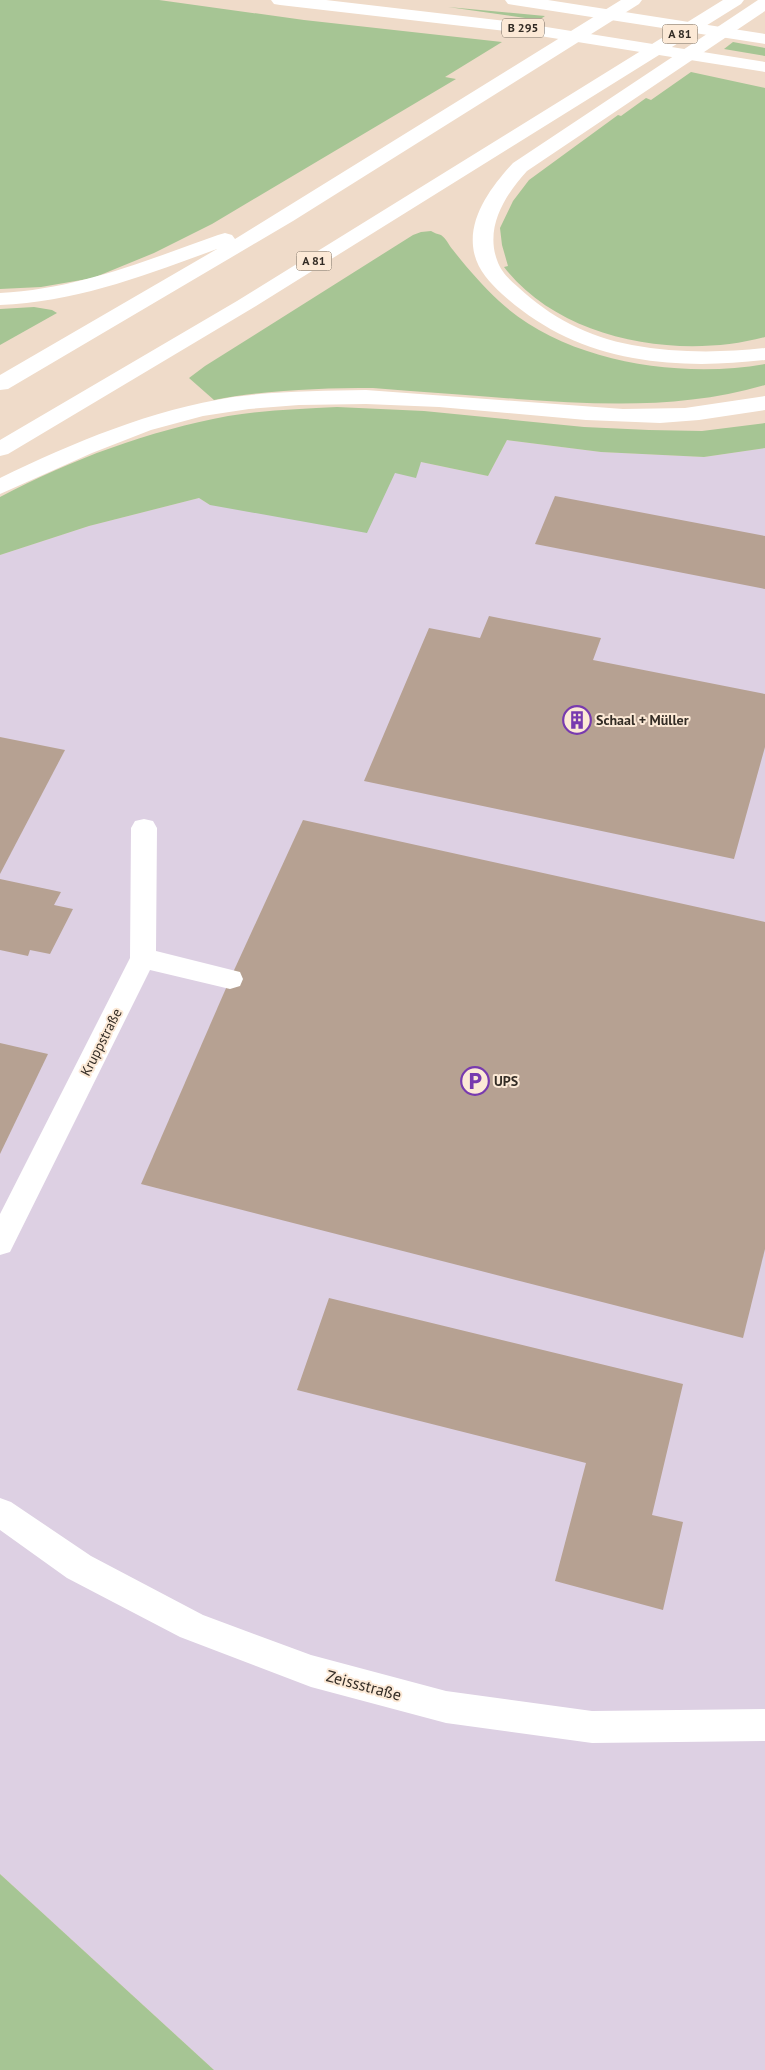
<svg xmlns="http://www.w3.org/2000/svg" width="765" height="2070" viewBox="0 0 765 2070" font-family="'PT Sans',sans-serif">
	<style>
		.industrial { fill: #ddd0e3 }
		.green { fill: #a6c594 }
		.building { fill: #b6a192 }
		.lines { fill: none; stroke-linecap: round; stroke-linejoin: round }
		.minor { fill: #fff; fill-rule: evenodd }
		.major { fill: #fff; fill-rule: evenodd }
		.highway { fill: #fff; fill-rule: evenodd }
		.labels { text-anchor: middle; stroke-width: 4; stroke-linejoin: round; paint-order: stroke }
		.shield { fill: #fce9d6; stroke: #6f655a; stroke-width: 1 }
		.shield-label { font-size: 12px; font-weight: bold; fill: #332c25 }
		.poi-label { font-size: 14px; font-weight: bold; fill: #332c25; stroke: #fce9d6; text-anchor: start }
		.street-label { font-size: 14px; fill: #332c25; stroke: #fce9d6 }
		.near-street-label { font-size: 16px; fill: #332c25; stroke: #fce9d6 }
	</style>
	<rect width="100%" height="100%" fill="#efdbc9"/>
	<path class="industrial" d="M507,440L601,452L704,457L765,448V2070H214L0,1874V555L89,526L199,498L210,505L395,473L421,462L488,476Z"/>
	<g class="green">
		<path d="M0,0H159L304,20L502,42L445,77L456,79L212,224L154,253L93,278L41,287L0,289Z"/>
		<path d="M448,7L545,16L539,20Z"/>
		<path d="M733,42L765,48V56L724,49Z"/>
		<path d="M691,72L765,88V337C680,360 561,341 504,267L508,266L502,245L500,228L513,201L529,180L618,115L621,116L646,98L651,100Z"/>
		<path d="M431,231C434,233 438,234 441,235C447,239 449,246 453,250C467,268 483,286 499,301C564,362 680,379 765,364V385C684,409 600,405 517,399C469,395 421,392 373,388C320,388 266,390 214,400L189,378L205,366L413,235L421,232Z"/>
		<path d="M34,307L52,310L57,313L0,345V309Z"/>
		<path d="M337,407L424,411L584,427L649,430L702,431L765,423V448L704,457L601,452L507,440L488,476L421,462L416,478L395,473L367,533L210,505L199,498L89,526L0,555V497C72,459 148,431 228,416C264,410 301,409 337,407Z"/>
		<path d="M0,1874L214,2070H0Z"/>
	</g>
	<g class="building">
		<path d="M555,496L765,536V589L535,544Z"/>
		<path d="M489,616L601,638L593,660L765,694V747L734,859L364,781L429,628L480,638Z"/>
		<path d="M0,737L65,750L0,874Z"/>
		<path d="M303,820L765,922V1249L743,1338L141,1184L230,979Z"/>
		<path d="M0,879L61,892L54,905L73,909L50,954L30,950L28,956L0,950Z"/>
		<path d="M0,1043L48,1054L0,1154Z"/>
		<path d="M329,1298L683,1384L652,1515L683,1522L663,1610L555,1581L586,1463L297,1390Z"/>
	</g>
	<g class="lines">
		<g class="minor">
			<path d="M144,819L153,821L157,828L156,951L240,972L243,979L240,986L230,989L150,970L10,1252L0,1255V1214L130,958L131,828L135,821Z"/>
			<path d="M0,1498L11,1502L91,1556L203,1615L311,1655L446,1691L592,1711L765,1709V1741L592,1743L446,1723L311,1687L180,1637L67,1578L0,1530Z"/>
		</g>
		<g class="major">
			<path d="M271,0H326L515,22L765,62V72L515,32L280,5L274,4Z"/>
			<path d="M505,0H548L765,34V44L514,5L508,4Z"/>
		</g>
		<g class="highway">
			<path d="M621,0H642L639,4L293,221L8,389L0,390V375L217,249C146,275 77,302 0,305V293C78,289 145,261 218,235L225,233L232,235L235,239Z"/>
			<path d="M723,0H744L741,4L251,309L8,454L0,456V440L237,301Z"/>
			<path d="M758,0H765V11L527,171C505,195 485,227 497,260C501,272 509,279 518,287C550,317 588,337 632,345C676,353 720,353 765,348V360C721,365 677,366 633,358C582,349 540,328 502,294C488,281 475,267 473,246C470,214 493,185 513,163Z"/>
			<path d="M366,390L623,409L685,408L765,396V410L699,420L660,423L586,420L439,407L366,404L299,405L249,409L203,416L151,430L92,453L0,494V478C74,442 151,410 233,397C277,391 322,391 366,390Z"/>
		</g>
	</g>
	<defs>
		<symbol id="building-ring" viewBox="-11 -11 22 22"><circle r="9.5" fill="#fce9d6" stroke="#783aaf" stroke-width="1.5"/><path d="M-4-6H4V6H1V3H-1V6H-4ZM-2.5-4.3h1.7v1.8h-1.7ZM.8-4.3h1.7v1.8H.8ZM-2.5-1h1.7V.8h-1.7ZM.8-1h1.7V.8H.8Z" fill="#783aaf"/></symbol>
		<symbol id="parking-ring" viewBox="-11 -11 22 22"><circle r="9.5" fill="#fce9d6" stroke="#783aaf" stroke-width="1.5"/><path d="M-3.5-5.5H1a3.5 3.5 0 0 1 0 7H-1V5.5H-3.5ZM-1-3.4V-.6H.8a1.4 1.4 0 0 0 0-2.8Z" fill="#783aaf"/></symbol>
	</defs>
	<g fill-rule="evenodd">
		<use href="#building-ring" x="561" y="704" width="32" height="32"/>
		<use href="#parking-ring" x="459" y="1065" width="32" height="32"/>
	</g>
	<g class="labels">
		<g class="shield">
			<rect x="502" y="18.5" width="42" height="19" rx="4"/>
			<rect x="662.5" y="24.5" width="35" height="19" rx="4"/>
			<rect x="296.5" y="251.5" width="35" height="19" rx="4"/>
		</g>
		<g class="shield-label">
			<text x="523" y="32">B 295</text>
			<text x="680" y="38">A 81</text>
			<text x="314" y="265">A 81</text>
		</g>
		<g class="poi-label">
			<text x="596" y="725">Schaal + Müller</text>
			<text x="494" y="1086">UPS</text>
		</g>
		<g class="street-label">
			<text transform="translate(101 1042) rotate(-63)" y="5">Kruppstraße</text>
		</g>
		<g class="near-street-label">
			<text transform="translate(364 1685) rotate(15)" y="6">Zeissstraße</text>
		</g>
	</g>
</svg>
